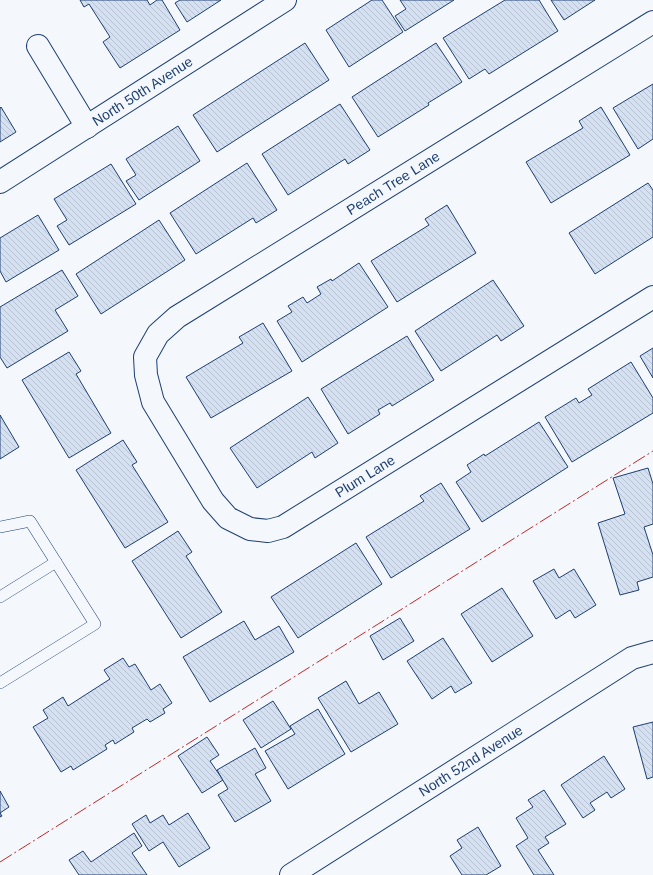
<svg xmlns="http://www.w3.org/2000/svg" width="653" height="875" viewBox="0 0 653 875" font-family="Arial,sans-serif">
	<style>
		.building { fill: url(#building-back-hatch); stroke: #1d3f73 }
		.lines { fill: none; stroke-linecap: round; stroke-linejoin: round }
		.service-casing { stroke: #1d3f73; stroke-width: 12 }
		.minor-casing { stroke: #1d3f73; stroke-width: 24 }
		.service { stroke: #f4f7fb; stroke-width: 11 }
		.minor { stroke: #f4f7fb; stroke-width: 22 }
		.power { stroke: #c62828; stroke-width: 1; stroke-dasharray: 14 3 2 3; stroke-linecap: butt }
		.labels { text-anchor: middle; stroke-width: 3; stroke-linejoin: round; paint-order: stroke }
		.street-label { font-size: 14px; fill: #1d3f73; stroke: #f4f7fb }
	</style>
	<defs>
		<pattern id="building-back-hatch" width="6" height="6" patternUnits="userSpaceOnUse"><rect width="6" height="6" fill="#d5e0f0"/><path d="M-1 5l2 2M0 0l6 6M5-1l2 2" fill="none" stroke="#b6c1d1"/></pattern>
	</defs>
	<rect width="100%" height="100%" fill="#f4f7fb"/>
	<g class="building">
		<path d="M80,0H147L150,5L157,0H162L180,30L120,68L103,42L110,37L89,4L84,7Z"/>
		<path d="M180,0H221L187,22L175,3Z"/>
		<path d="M372,0H382L403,32L349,67L326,30Z"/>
		<path d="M400,0H454L405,31L395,16L406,9Z"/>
		<path d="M505,0H539L558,31L489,74L485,69L469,79L443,38Z"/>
		<path d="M551,0H595L564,20Z"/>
		<path d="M305,43L329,80L217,152L193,115Z"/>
		<path d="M436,43L462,82L428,103L429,105L378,137L352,97Z"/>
		<path d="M653,84V139L638,149L613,108Z"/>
		<path d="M340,104L370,150L348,164L345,159L288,195L262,154Z"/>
		<path d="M1,107L16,132L0,142V108Z"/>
		<path d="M601,107L630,155L551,203L526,162L583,128L579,121Z"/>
		<path d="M178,126L200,161L139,200L126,181L136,175L126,159Z"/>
		<path d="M247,163L277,210L256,223L253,218L196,254L170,213Z"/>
		<path d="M111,164L136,204L69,245L57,226L67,220L54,199Z"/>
		<path d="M648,183L653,190V237L595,274L569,233Z"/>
		<path d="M447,205L476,253L397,302L371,261L429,225L425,219Z"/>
		<path d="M38,215L59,250L6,282L0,271V238Z"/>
		<path d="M159,220L185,260L101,314L76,274Z"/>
		<path d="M359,263L388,307L302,362L277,321L292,312L288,306L303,297L307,303L321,294L317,287L331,279L332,281Z"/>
		<path d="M62,270L78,296L55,310L68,331L7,368L0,357V307Z"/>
		<path d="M493,280L524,326L501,341L497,335L441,371L415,331Z"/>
		<path d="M263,323L292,371L211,418L186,377L243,343L239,337Z"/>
		<path d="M407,336L434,380L392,406L390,403L378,410L380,414L348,434L321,389Z"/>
		<path d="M653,348V378L640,356Z"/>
		<path d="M69,352L81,371L76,374L111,433L69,458L22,380Z"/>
		<path d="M631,362L653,398V413L572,462L545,417L576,398L579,403L592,395L588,389Z"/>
		<path d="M308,397L338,443L315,458L312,452L257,488L230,448Z"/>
		<path d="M0,415L19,447L0,459Z"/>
		<path d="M539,422L568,467L482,522L456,482L471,472L467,465L484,454L485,456Z"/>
		<path d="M123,440L137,462L132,465L168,522L125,548L76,470Z"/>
		<path d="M648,468L653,484V524L644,527L653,555V577L637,582L639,590L620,595L598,523L625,514L613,478Z"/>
		<path d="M441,483L470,529L391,578L366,537L424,501L420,496Z"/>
		<path d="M178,531L192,552L186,556L222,612L181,638L132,561Z"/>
		<path d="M356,543L382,584L298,638L271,597Z"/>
		<path d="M554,569L559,578L574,569L596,605L575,618L570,610L556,619L533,581Z"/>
		<path d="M502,588L533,636L492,662L461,614Z"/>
		<path d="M400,618L414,641L383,660L370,636Z"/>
		<path d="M244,621L255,640L279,626L294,652L210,702L183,657Z"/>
		<path d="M443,638L472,683L455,693L451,686L432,699L407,661Z"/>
		<path d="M123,658L129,667L135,664L151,690L160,684L172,703L163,709L165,713L150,722L147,719L132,728L134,732L115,744L113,740L105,745L107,749L73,770L71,766L61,772L33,727L48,718L43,710L63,697L68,706L110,679L104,670Z"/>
		<path d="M346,681L359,704L379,692L398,724L351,752L318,698Z"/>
		<path d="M273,701L291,729L261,748L243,720Z"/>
		<path d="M318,709L345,754L288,789L265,751L295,734L290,726Z"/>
		<path d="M653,722V777L647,779L633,727Z"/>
		<path d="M207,737L219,755L210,761L223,780L202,793L178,756Z"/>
		<path d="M255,748L266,768L255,774L271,801L235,822L218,795L228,789L217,770Z"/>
		<path d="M604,756L625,789L611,798L607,792L590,803L595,810L583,818L561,785Z"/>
		<path d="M544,790L566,824L545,837L549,843L538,850L554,875H534L516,846L528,838L516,818L533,807L528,800Z"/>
		<path d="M0,791L9,807L0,813L2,816L0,817Z"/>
		<path d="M188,813L210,848L179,867L163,842L149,851L132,824L146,815L150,823L163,815L169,825Z"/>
		<path d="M478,827L501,866L486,875H462L450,856L462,848L457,840Z"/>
		<path d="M134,833L142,846L132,853L147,875H79L69,860L83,851L91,862Z"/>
	</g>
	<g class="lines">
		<defs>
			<g id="service">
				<path d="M0,527L30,521L95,624L0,683"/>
				<path d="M0,597L56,562"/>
			</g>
			<g id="minor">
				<path id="s1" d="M653,22L177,317L158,334L145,357L146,375L153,402L213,501L228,518L250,529L268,531L283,527L653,297"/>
				<path d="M38,46L87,127"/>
				<path id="s2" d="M0,182L285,0"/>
				<path id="s3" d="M291,875L632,658L653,652"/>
			</g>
		</defs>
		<use href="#service" class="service-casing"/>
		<use href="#minor" class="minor-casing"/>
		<use href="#service" class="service"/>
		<use href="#minor" class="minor"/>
		<path class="power" d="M0,862L653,451"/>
	</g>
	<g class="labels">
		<g class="street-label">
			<text dy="5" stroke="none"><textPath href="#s2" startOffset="169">North 50th Avenue</textPath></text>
			<text transform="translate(393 183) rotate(-32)" y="5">Peach Tree Lane</text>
			<text dy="5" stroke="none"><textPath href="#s1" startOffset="951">Plum Lane</textPath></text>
			<text dy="5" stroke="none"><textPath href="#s3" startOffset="213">North 52nd Avenue</textPath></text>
		</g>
	</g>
</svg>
